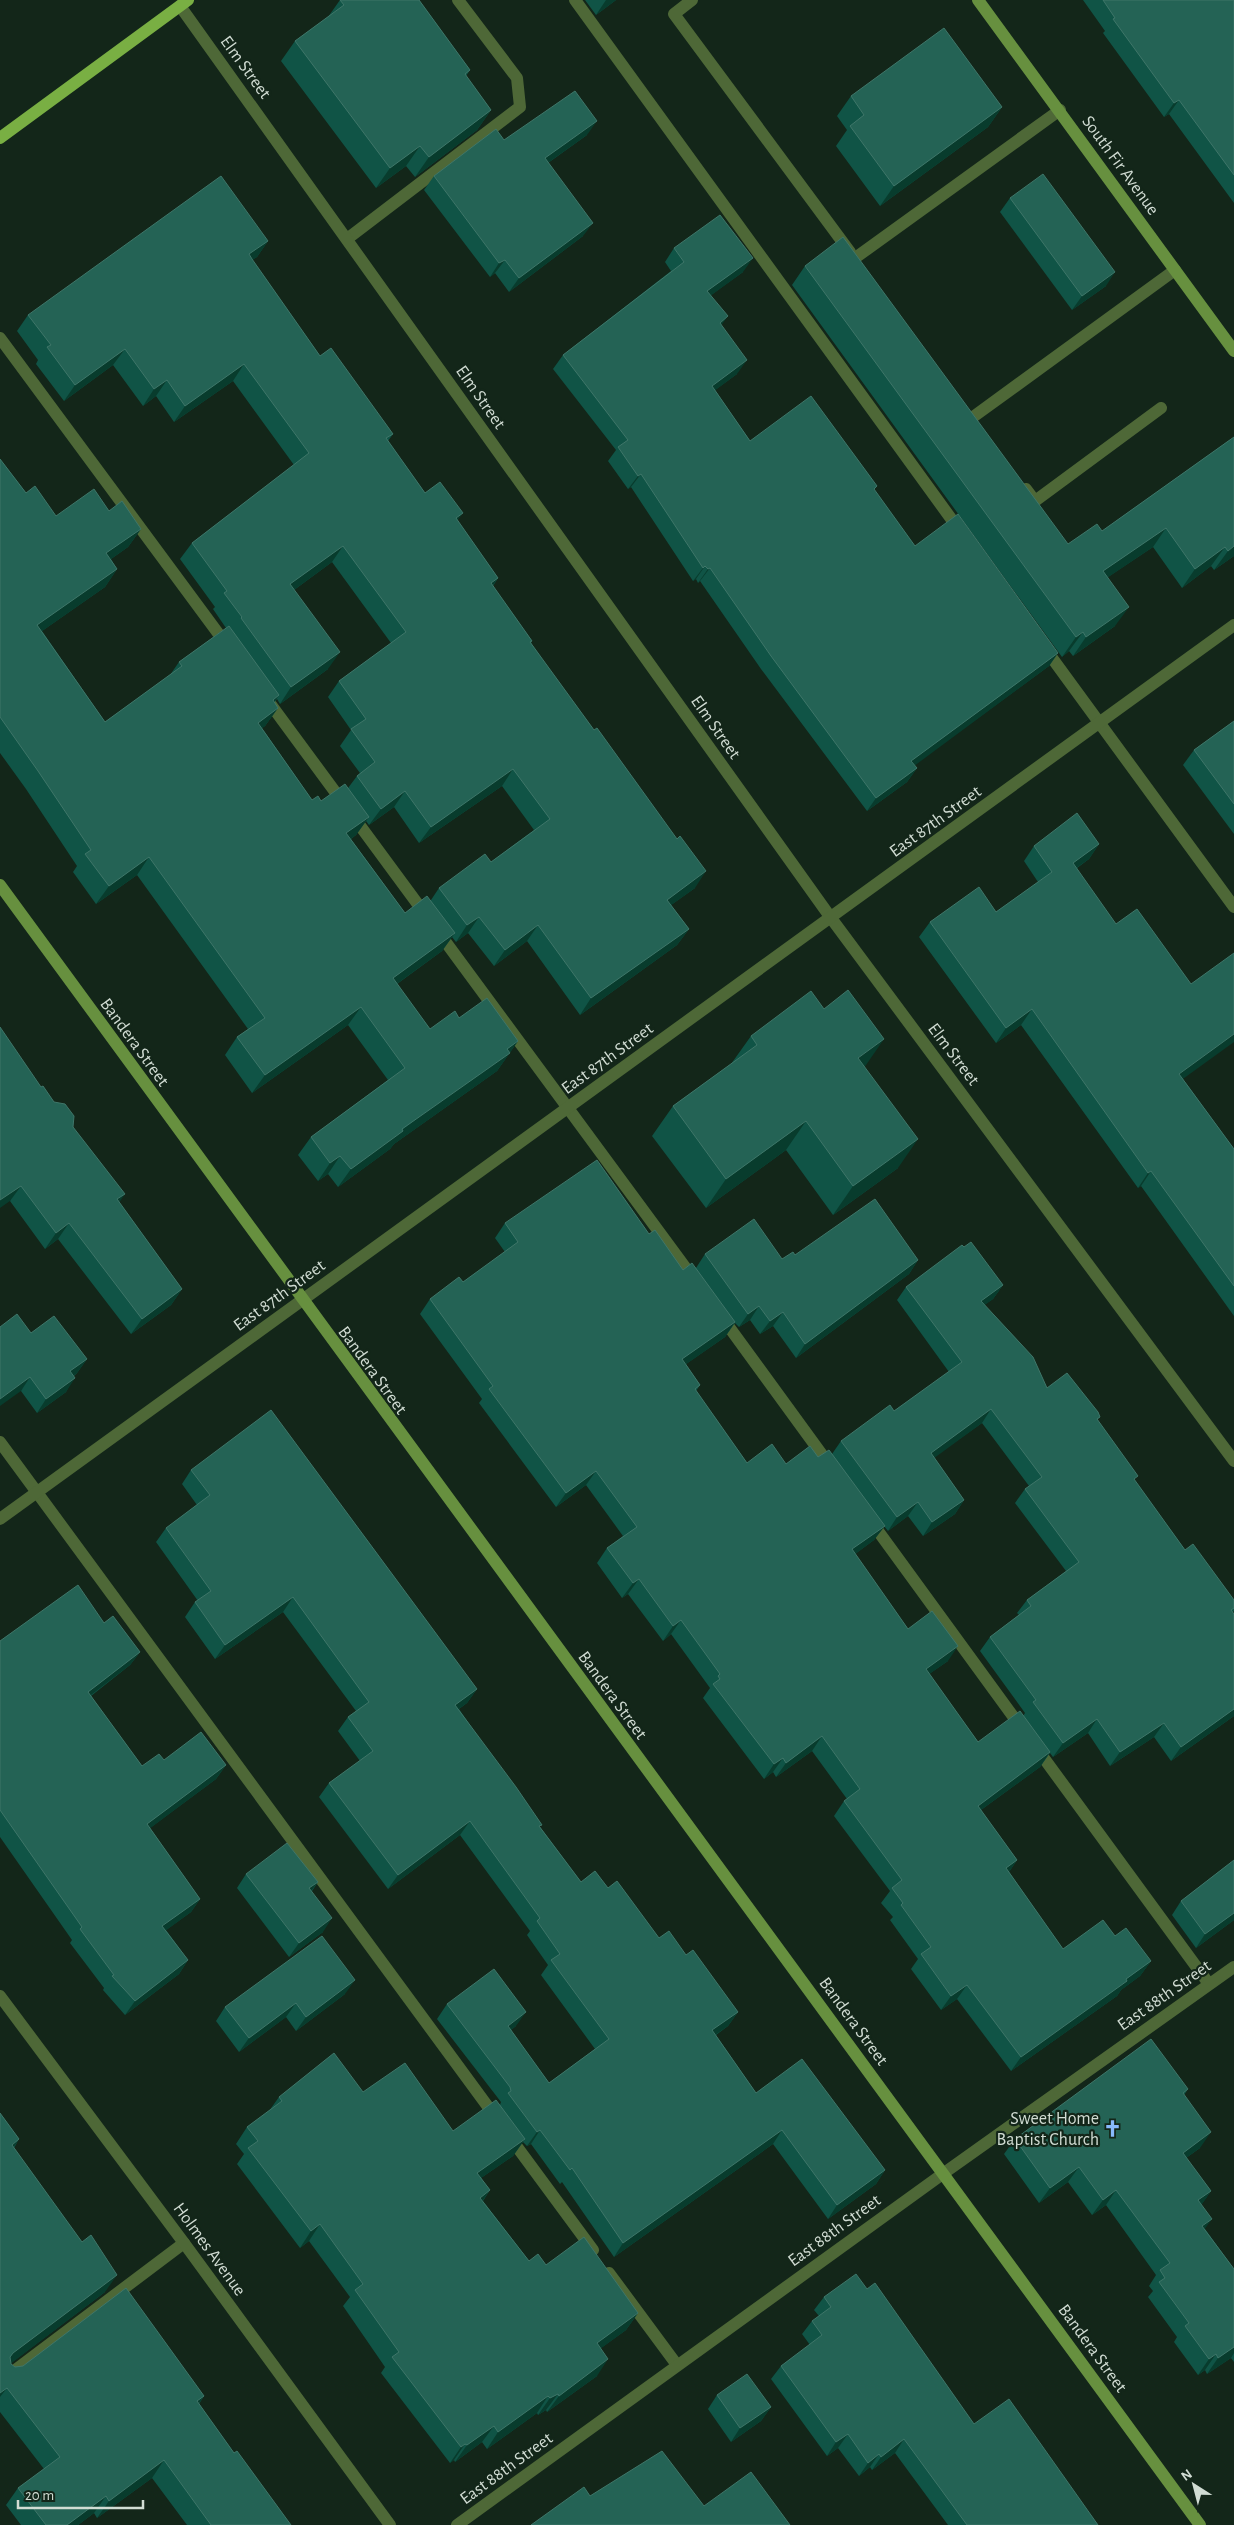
<svg xmlns="http://www.w3.org/2000/svg" width="1234" height="2525" viewBox="0 0 1234 2525" font-family="'Alegreya Sans',sans-serif">
	<style>
		.lines { fill: none; stroke-linecap: round; stroke-linejoin: round }
		.lane { stroke: #4e6837; stroke-width: 12 }
		.street { stroke: #4e6837; stroke-width: 12 }
		.secondary { stroke: #67903f; stroke-width: 12 }
		.primary { stroke: #79af43; stroke-width: 12 }
		.wall { fill: #105446; fill-rule: evenodd }
		.shaded-wall { fill: #083c2d }
		.building { fill: #246355; stroke: #3f7669 }
		.labels { text-anchor: middle; stroke-width: 4.5; stroke-linejoin: round; paint-order: stroke }
		.street-label { font-size: 18px; fill: #d1dcd3; stroke: #132619 }
		.poi-label { font-size: 18px; fill: #d1dcd3; stroke: #132619; text-anchor: end }
	</style>
	<rect width="100%" height="100%" fill="#132619"/>
	<g class="lines">
		<g class="lane">
			<path d="M575,0L960,531"/>
			<path d="M692,0L674,14L850,252"/>
			<path d="M347,239L520,107L517,78L458,0"/>
			<path d="M855,258L1060,110"/>
			<path d="M0,338L229,648"/>
			<path d="M973,417L1175,270"/>
			<path d="M1026,489L1035,501L1161,408"/>
			<path d="M1044,647L1234,907"/>
			<path d="M266,698L696,1282"/>
			<path d="M721,1316L831,1467"/>
			<path d="M0,1442L497,2119"/>
			<path d="M870,1520L1023,1730"/>
			<path d="M1035,1746L1209,1984"/>
			<path d="M509,2136L593,2250"/>
			<path d="M609,2273L677,2365"/>
			<path d="M6,2377L184,2243"/>
		</g>
		<g class="street">
			<path d="M180,6L831,918L1234,1461"/>
			<path d="M0,1519L1234,625"/>
			<path d="M0,1996L184,2243L390,2525"/>
			<path d="M457,2525L944,2173L1234,1967"/>
		</g>
		<g class="secondary">
			<path d="M978,0L1234,351"/>
			<path d="M0,885C397,1434 802,1977 1200,2525"/>
		</g>
		<path class="primary" d="M0,138L188,0"/>
	</g>
	<g class="wall">
		<path d="M340,0H419L470,70L466,76L491,110L477,130L415,177L406,166L376,188L281,61L295,41L328,17Z"/>
		<path d="M585,0H616L596,15Z"/>
		<path d="M1083,0H1234V203L1169,114L1164,117L1103,33L1105,31Z"/>
		<path d="M851,96L1002,107L988,127L880,206L836,146L847,130L837,116Z"/>
		<path d="M587,135L548,163L583,236L509,292L495,273L490,277L424,190L434,176L504,140Z"/>
		<path d="M1010,198L1106,286L1072,310L1000,212Z"/>
		<path d="M268,241L257,257L252,260L320,356L393,434L388,441L425,493L457,520L498,578L493,586L532,641L531,643L695,888L671,905L689,929L677,945L580,1015L527,941L494,966L468,933L456,942L452,937L442,951L397,984L430,1029L459,1018L518,1041L497,1071L394,1144L390,1149L338,1187L328,1174L318,1181L298,1155L311,1137L388,1080L348,1025L252,1093L225,1055L237,1037L248,1029L137,875L96,904L73,872L77,866L26,789L0,753V459L26,493L56,516L109,511L141,529L128,547L111,559L117,569L105,587L42,631L105,722L170,675L179,662L226,628L213,609L215,607L180,559L192,543L294,465L233,381L174,422L156,396L143,406L113,365L64,401L36,364L38,360L17,331L28,315ZM332,562L391,643L339,681L328,697L351,730L340,746L360,773L357,776L348,788L321,801L312,800L262,728L265,726L278,708L274,703L277,699L280,704L328,669L294,590ZM502,786L534,830L491,862L439,888L431,900L405,913L351,839L356,835L366,821L369,825L394,807L419,843Z"/>
		<path d="M674,248L743,272L711,295L737,374L715,390L750,441L877,486L874,490L915,546L1058,653L1049,666L914,765L917,768L907,782L867,811L761,669L700,581L698,583L696,579L693,581L631,487L628,489L608,461L616,450L553,369L563,355L671,271L665,262Z"/>
		<path d="M805,266L1068,544L1102,531L1234,437V556L1214,570L1211,566L1182,588L1153,547L1108,577L1115,626L1073,656L1069,651L1062,657L792,285Z"/>
		<path d="M1234,721V834L1183,765L1194,750Z"/>
		<path d="M1099,844L1089,859L1077,868L1183,1079L1234,1149V1316L1141,1186L1138,1188L1021,1025L996,1043L919,937L930,922L996,912L1038,882L1024,861L1034,846Z"/>
		<path d="M751,1036L898,1168L833,1215L786,1150L706,1208L652,1136L673,1106L731,1064Z"/>
		<path d="M41,1087L73,1127L119,1202L182,1289L171,1305L131,1334L58,1239L45,1249L10,1201Z"/>
		<path d="M505,1223L649,1234L683,1270L696,1268L705,1254L782,1259L795,1255L918,1260L909,1274L796,1358L773,1326L760,1334L750,1320L739,1327L735,1323L725,1337L686,1364L700,1385L696,1391L747,1463L786,1464L832,1454L841,1441L894,1411L949,1372L897,1300L906,1287L964,1247L1003,1285L993,1299L984,1305L1047,1388L1100,1417L1097,1420L1135,1481L1185,1550L1234,1600V1611L1233,1612L1234,1614V1716L1171,1761L1154,1737L1110,1766L1088,1733L1053,1757L1050,1753L1040,1767L981,1810L1017,1860L1009,1872L1063,1949L1115,1936L1151,1961L1140,1976L1121,1990L1117,1996L1011,2071L957,1999L941,2010L911,1969L918,1959L890,1920L893,1917L881,1903L890,1891L834,1816L844,1801L847,1799L812,1751L776,1777L773,1772L764,1779L703,1698L710,1688L671,1634L663,1641L628,1594L622,1598L597,1563L607,1548L623,1536L586,1485L556,1507L479,1403L482,1399L420,1314L430,1299L463,1282L505,1252L495,1238ZM982,1423L1029,1486L1025,1489L1015,1503L1066,1571L1027,1600L1017,1613L1019,1615L990,1637L980,1651L1025,1713L1023,1716L978,1742L929,1674L948,1661L908,1629L855,1554L874,1540L884,1526L888,1531L908,1516L923,1536L955,1514L964,1500L934,1457Z"/>
		<path d="M31,1333L87,1359L77,1373L74,1376L66,1392L37,1413L21,1391Z"/>
		<path d="M191,1470L477,1689L467,1703L459,1709L540,1827L581,1882L608,1888L659,1938L686,1955L738,2012L728,2026L716,2035L756,2093L885,2170L876,2184L828,2219L773,2144L614,2257L562,2182L560,2184L531,2144L527,2146L523,2142L513,2156L481,2178L490,2190L483,2201L529,2261L546,2265L638,2313L626,2330L601,2348L597,2376L547,2412L546,2410L538,2415L537,2413L487,2449L482,2442L455,2462L454,2460L450,2463L381,2373L385,2367L343,2306L350,2297L309,2241L300,2248L237,2164L244,2154L236,2144L247,2127L269,2111L279,2097L363,2092L453,2131L500,2105L501,2102L437,2019L447,2004L516,2026L511,2030L549,2083L595,2049L541,1975L548,1965L527,1935L530,1931L460,1835L388,1889L319,1797L329,1783L360,1761L338,1731L348,1717L356,1711L283,1612L215,1659L185,1617L195,1602L198,1601L156,1542L166,1528L197,1505L182,1484Z"/>
		<path d="M104,1623L140,1652L130,1665L91,1696L142,1766L164,1760L226,1765L216,1779L150,1828L200,1899L191,1912L166,1930L188,1960L179,1974L125,2015L103,1990L104,1988L70,1943L72,1940L0,1837V1641Z"/>
		<path d="M1234,1860V1920L1196,1948L1172,1915L1181,1901Z"/>
		<path d="M246,1874L318,1882L312,1891L323,1932L289,1957L237,1888Z"/>
		<path d="M345,1994L296,2031L286,2017L239,2052L216,2021L225,2007Z"/>
		<path d="M1188,2089L1184,2095L1200,2148L1186,2158L1211,2191L1201,2205L1205,2229L1234,2269V2362L1231,2358L1207,2374L1205,2370L1198,2375L1174,2342L1177,2337L1148,2297L1153,2291L1149,2286L1156,2275L1106,2205L1092,2215L1068,2182L1039,2203L1004,2154L1015,2139Z"/>
		<path d="M0,2113L19,2139L14,2148L105,2292L11,2363V2364L15,2367L204,2396L199,2404L234,2453L291,2525H187L152,2478L97,2518L94,2513L78,2525H21L6,2505L18,2488L44,2469L0,2412Z"/>
		<path d="M867,2289L974,2424L1098,2525H948L895,2453L872,2470L870,2467L859,2476L838,2448L827,2456L771,2379L781,2366L810,2345L802,2334L812,2321L819,2316L814,2310L824,2297Z"/>
		<path d="M717,2395L771,2407L761,2421L731,2442L708,2409Z"/>
	</g>
	<g class="shaded-wall">
		<path d="M606,0H616L596,15Z"/>
		<path d="M1179,100L1169,114L1164,117L1174,103Z"/>
		<path d="M1002,107L988,127L880,206L894,186Z"/>
		<path d="M491,110L477,130L415,177L429,157Z"/>
		<path d="M597,121L587,135L535,172L545,158Z"/>
		<path d="M420,146L406,166L376,188L390,168Z"/>
		<path d="M593,223L583,236L509,292L519,278Z"/>
		<path d="M268,241L257,257L238,270L249,254Z"/>
		<path d="M753,258L743,272L698,305L707,291Z"/>
		<path d="M505,260L495,273L490,277L499,263Z"/>
		<path d="M1115,272L1106,286L1072,310L1082,296Z"/>
		<path d="M728,316L718,330L720,323Z"/>
		<path d="M125,349L113,365L64,401L75,385Z"/>
		<path d="M747,360L737,374L702,400L712,386Z"/>
		<path d="M244,364L233,381L174,422L185,406Z"/>
		<path d="M167,380L156,396L143,406L154,389Z"/>
		<path d="M641,474L631,487L628,489L638,476Z"/>
		<path d="M463,513L451,529L456,518Z"/>
		<path d="M1166,528L1153,547L1089,590L1103,571Z"/>
		<path d="M141,529L128,547L94,571L106,553Z"/>
		<path d="M343,546L332,562L279,601L290,584Z"/>
		<path d="M1234,546V556L1214,570L1228,551Z"/>
		<path d="M1225,547L1211,566L1182,588L1195,569Z"/>
		<path d="M705,566L696,579L693,581L703,568Z"/>
		<path d="M710,568L700,581L698,583L708,569Z"/>
		<path d="M117,569L105,587L25,643L37,625Z"/>
		<path d="M498,578L486,595L491,583Z"/>
		<path d="M1129,607L1115,626L1073,656L1086,637Z"/>
		<path d="M1083,632L1069,651L1062,657L1076,637Z"/>
		<path d="M340,652L328,669L280,704L291,687Z"/>
		<path d="M1058,653L1049,666L902,775L911,761Z"/>
		<path d="M279,695L267,713L273,700Z"/>
		<path d="M278,708L265,726L245,741L258,723Z"/>
		<path d="M917,768L907,782L867,811L876,798Z"/>
		<path d="M513,769L502,786L419,843L431,827Z"/>
		<path d="M405,791L394,807L369,825L381,809Z"/>
		<path d="M369,817L356,835L334,851L346,833Z"/>
		<path d="M1099,844L1089,859L1062,878L1073,863Z"/>
		<path d="M149,857L137,875L96,904L109,886Z"/>
		<path d="M706,871L695,888L656,916L667,900Z"/>
		<path d="M479,917L468,933L456,942L467,925Z"/>
		<path d="M538,925L527,941L494,966L505,950Z"/>
		<path d="M689,929L677,945L580,1015L591,998Z"/>
		<path d="M455,933L442,951L380,996L393,978Z"/>
		<path d="M361,1007L348,1025L252,1093L265,1075Z"/>
		<path d="M1032,1009L1021,1025L996,1043L1006,1028Z"/>
		<path d="M1234,1034V1042L1169,1089L1179,1074Z"/>
		<path d="M884,1039L864,1068L858,1058Z"/>
		<path d="M518,1041L497,1071L394,1144L390,1149L338,1187L351,1169Z"/>
		<path d="M806,1121L786,1150L706,1208L726,1179Z"/>
		<path d="M918,1139L898,1168L833,1215L853,1186Z"/>
		<path d="M340,1156L328,1174L318,1181L330,1163Z"/>
		<path d="M1151,1171L1141,1186L1138,1188L1148,1173Z"/>
		<path d="M21,1186L10,1201L0,1208V1200Z"/>
		<path d="M125,1194L114,1210L117,1199Z"/>
		<path d="M69,1223L58,1239L45,1249L56,1233Z"/>
		<path d="M918,1260L909,1274L796,1358L805,1344Z"/>
		<path d="M1003,1285L993,1299L971,1315L981,1301Z"/>
		<path d="M182,1289L171,1305L131,1334L142,1319Z"/>
		<path d="M759,1306L750,1320L739,1327L748,1314Z"/>
		<path d="M783,1312L773,1326L760,1334L770,1321Z"/>
		<path d="M735,1322L725,1337L672,1374L682,1359Z"/>
		<path d="M87,1359L77,1373L61,1385L70,1371Z"/>
		<path d="M30,1377L21,1391L0,1406V1399Z"/>
		<path d="M75,1378L66,1392L37,1413L46,1399Z"/>
		<path d="M991,1409L982,1423L922,1467L931,1453Z"/>
		<path d="M596,1471L586,1485L556,1507L566,1493Z"/>
		<path d="M964,1500L955,1514L923,1536L932,1522Z"/>
		<path d="M918,1502L908,1516L888,1531L897,1517Z"/>
		<path d="M885,1526L874,1540L842,1564L852,1549Z"/>
		<path d="M639,1579L628,1594L622,1598L633,1583Z"/>
		<path d="M293,1597L283,1612L215,1659L225,1645Z"/>
		<path d="M681,1620L671,1634L663,1641L673,1626Z"/>
		<path d="M958,1646L948,1661L915,1684L926,1669Z"/>
		<path d="M140,1652L130,1665L78,1705L88,1692Z"/>
		<path d="M477,1689L467,1703L445,1719L455,1705Z"/>
		<path d="M1234,1709V1716L1171,1761L1181,1747Z"/>
		<path d="M1097,1719L1088,1733L1053,1757L1063,1743Z"/>
		<path d="M1164,1723L1154,1737L1110,1766L1120,1752Z"/>
		<path d="M822,1736L812,1751L776,1777L786,1763Z"/>
		<path d="M1050,1752L1040,1767L967,1820L978,1806Z"/>
		<path d="M783,1758L773,1772L764,1779L774,1764Z"/>
		<path d="M226,1765L216,1779L137,1838L147,1824Z"/>
		<path d="M470,1821L460,1835L388,1889L398,1875Z"/>
		<path d="M1017,1860L1007,1875L1006,1868Z"/>
		<path d="M318,1882L308,1895L309,1888Z"/>
		<path d="M200,1899L191,1912L153,1940L162,1926Z"/>
		<path d="M1234,1913V1920L1196,1948L1205,1934Z"/>
		<path d="M332,1918L323,1932L289,1957L299,1943Z"/>
		<path d="M188,1960L179,1974L125,2015L135,2001Z"/>
		<path d="M1151,1961L1140,1976L1121,1990L1117,1996L1011,2071L1021,2057Z"/>
		<path d="M355,1980L345,1994L296,2031L306,2017Z"/>
		<path d="M967,1985L957,1999L941,2010L951,1996Z"/>
		<path d="M296,2003L286,2017L239,2052L249,2038Z"/>
		<path d="M526,2012L516,2026L498,2040L508,2026Z"/>
		<path d="M738,2012L728,2026L702,2044L712,2030Z"/>
		<path d="M540,2130L531,2144L527,2146L537,2132Z"/>
		<path d="M782,2130L773,2144L614,2257L623,2243Z"/>
		<path d="M1211,2132L1200,2148L1172,2168L1183,2153Z"/>
		<path d="M19,2139L7,2157L12,2145Z"/>
		<path d="M525,2139L513,2156L465,2189L477,2173Z"/>
		<path d="M1079,2167L1068,2182L1039,2203L1050,2188Z"/>
		<path d="M885,2170L876,2184L828,2219L837,2205Z"/>
		<path d="M490,2190L479,2206L480,2198Z"/>
		<path d="M1116,2190L1106,2205L1092,2215L1103,2200Z"/>
		<path d="M1211,2191L1200,2207L1198,2200Z"/>
		<path d="M1212,2219L1201,2234L1202,2226Z"/>
		<path d="M320,2224L309,2241L300,2248L311,2231Z"/>
		<path d="M117,2275L105,2292L1,2371L13,2353Z"/>
		<path d="M638,2313L626,2330L585,2360L597,2343Z"/>
		<path d="M1234,2347V2353L1231,2358L1207,2374L1218,2358Z"/>
		<path d="M1216,2354L1205,2370L1198,2375L1209,2359Z"/>
		<path d="M608,2359L597,2376L547,2412L559,2396Z"/>
		<path d="M7,2388L0,2397V2393Z"/>
		<path d="M558,2394L546,2410L538,2415L550,2398Z"/>
		<path d="M204,2396L192,2413L197,2401Z"/>
		<path d="M548,2396L537,2413L487,2449L498,2432Z"/>
		<path d="M771,2407L761,2421L731,2442L740,2428Z"/>
		<path d="M494,2426L482,2442L455,2462L467,2445Z"/>
		<path d="M848,2434L838,2448L827,2456L836,2442Z"/>
		<path d="M904,2439L895,2453L872,2470L881,2457Z"/>
		<path d="M465,2444L454,2460L450,2463L461,2447Z"/>
		<path d="M879,2454L870,2467L859,2476L868,2463Z"/>
		<path d="M164,2460L152,2478L97,2518L109,2501Z"/>
		<path d="M106,2496L94,2513L78,2525H67Z"/>
	</g>
	<g class="building">
		<path d="M340,0H419L470,70L465,74L491,110L429,157L420,146L390,168L295,41L344,5Z"/>
		<path d="M1103,0H1234V175L1179,100L1174,103L1113,19L1115,18Z"/>
		<path d="M944,28L1002,107L894,186L850,126L864,115L851,96Z"/>
		<path d="M575,91L597,121L545,158L593,223L519,278L505,260L499,263L434,176L496,129L504,140Z"/>
		<path d="M1043,174L1115,272L1082,296L1010,198Z"/>
		<path d="M221,176L268,241L249,254L252,259L320,356L331,348L393,434L386,438L425,493L440,482L463,513L456,518L498,578L491,583L532,641L530,642L594,730L597,728L677,839L680,836L706,871L667,900L689,929L591,998L538,925L505,950L479,917L467,925L439,888L485,854L491,862L550,819L513,769L431,827L405,791L381,809L357,776L375,762L351,729L366,719L339,681L406,632L343,546L290,584L340,652L291,687L241,618L242,617L224,593L227,591L192,543L309,453L244,364L185,406L167,380L154,389L125,349L75,385L47,347L51,345L28,315Z"/>
		<path d="M720,215L753,258L707,291L728,316L720,323L747,360L712,386L750,441L811,396L877,486L874,489L915,546L958,514L1058,653L911,761L917,768L876,798L771,656L710,568L708,569L705,566L703,568L641,474L638,476L618,447L628,440L563,355L684,262L674,248Z"/>
		<path d="M843,237L1068,544L1097,524L1102,531L1234,437V546L1228,551L1225,547L1195,569L1166,528L1103,571L1129,607L1086,637L1083,632L1076,637L805,266Z"/>
		<path d="M0,459L26,493L35,486L56,516L94,489L109,511L122,501L141,529L106,553L117,569L37,625L105,722L182,666L179,662L229,626L279,695L273,700L278,708L258,723L312,800L318,796L321,801L345,784L369,817L346,833L405,913L427,896L455,933L393,978L430,1029L455,1011L459,1018L487,998L518,1041L507,1049L510,1053L402,1129L403,1131L351,1169L340,1156L330,1163L311,1137L405,1068L361,1007L265,1075L237,1037L265,1018L149,857L109,886L85,854L91,850L38,771L0,717Z"/>
		<path d="M1234,721V804L1194,750Z"/>
		<path d="M1077,813L1099,844L1073,863L1116,924L1137,909L1191,984L1234,953V1034L1179,1074L1234,1149V1286L1151,1171L1148,1173L1032,1009L1006,1028L930,922L979,887L996,912L1052,872L1034,846Z"/>
		<path d="M848,990L884,1039L858,1058L918,1139L853,1186L806,1121L726,1179L673,1106L757,1045L751,1036L811,991L824,1009Z"/>
		<path d="M0,1027L41,1087L43,1086L54,1102L65,1104L74,1116L73,1127L125,1194L117,1199L182,1289L142,1319L69,1223L56,1233L21,1186L0,1200Z"/>
		<path d="M597,1160L649,1234L655,1230L683,1270L692,1263L735,1322L682,1359L700,1385L695,1389L747,1463L772,1444L786,1464L810,1446L818,1457L829,1450L885,1526L852,1549L908,1629L932,1611L958,1646L926,1669L978,1742L1020,1711L1050,1752L978,1806L1017,1860L1006,1868L1063,1949L1103,1920L1115,1936L1126,1928L1151,1961L1126,1979L1127,1981L1021,2057L967,1985L951,1996L921,1954L931,1947L901,1905L903,1903L892,1888L902,1880L844,1801L860,1789L822,1736L786,1763L783,1758L774,1764L713,1684L720,1679L718,1676L720,1674L681,1620L673,1626L639,1579L633,1583L607,1548L637,1527L596,1471L566,1493L489,1389L493,1386L430,1299L459,1277L463,1282L518,1242L505,1223Z"/>
		<path d="M875,1199L918,1260L805,1344L783,1312L770,1321L759,1306L748,1314L705,1254L754,1219L782,1259L793,1252L795,1255Z"/>
		<path d="M971,1242L1003,1285L981,1301L1033,1357L1047,1388L1067,1373L1098,1412L1100,1417L1097,1419L1138,1476L1134,1479L1185,1550L1193,1544L1234,1600V1608L1231,1610L1234,1614V1709L1181,1747L1164,1723L1120,1752L1097,1719L1063,1743L1033,1702L1036,1700L990,1637L1031,1606L1027,1600L1079,1562L1025,1489L1042,1477L991,1409L931,1453L964,1500L932,1522L918,1502L897,1517L841,1441L890,1405L894,1411L962,1362L906,1287L962,1245L964,1247Z"/>
		<path d="M17,1314L31,1333L54,1316L87,1359L70,1371L75,1378L46,1399L30,1377L0,1399V1327Z"/>
		<path d="M271,1410L477,1689L455,1705L516,1787L542,1825L539,1826L581,1882L595,1871L608,1888L617,1881L659,1938L669,1931L686,1955L693,1950L738,2012L712,2030L756,2093L802,2059L885,2170L837,2205L782,2130L623,2243L572,2168L570,2170L540,2130L537,2132L508,2093L511,2091L510,2087L447,2004L494,1969L526,2012L508,2026L549,2083L609,2039L551,1960L560,1954L537,1921L540,1918L470,1821L398,1875L329,1783L373,1751L348,1717L369,1702L293,1597L225,1645L195,1602L211,1591L166,1528L210,1495L191,1470Z"/>
		<path d="M78,1585L104,1623L113,1616L140,1652L88,1692L142,1766L159,1754L164,1760L201,1732L226,1765L147,1824L200,1899L162,1926L188,1960L135,2001L112,1976L114,1975L80,1929L82,1927L0,1810V1641Z"/>
		<path d="M287,1843L318,1882L309,1888L332,1918L299,1943L246,1874Z"/>
		<path d="M1234,1860V1913L1205,1934L1181,1901Z"/>
		<path d="M322,1936L355,1980L306,2017L296,2003L249,2038L225,2007Z"/>
		<path d="M1151,2039L1188,2089L1183,2093L1211,2132L1183,2153L1211,2191L1198,2200L1212,2219L1202,2226L1234,2269V2347L1218,2358L1216,2354L1209,2359L1185,2326L1189,2323L1159,2282L1165,2278L1160,2270L1170,2263L1116,2190L1103,2200L1079,2167L1050,2188L1015,2139Z"/>
		<path d="M334,2053L363,2092L405,2063L453,2131L496,2100L525,2139L477,2173L490,2190L480,2198L529,2261L538,2254L546,2265L584,2237L638,2313L597,2343L608,2359L559,2396L558,2394L550,2398L548,2396L498,2432L494,2426L467,2445L465,2444L461,2447L392,2357L399,2352L355,2290L363,2284L320,2224L311,2231L248,2148L258,2141L247,2127L282,2101L279,2097Z"/>
		<path d="M0,2113L19,2139L12,2145L82,2242L91,2235L117,2275L13,2353L10,2357L11,2364L15,2367L23,2366L126,2288L204,2396L197,2401L234,2453L237,2451L291,2525H211L164,2460L109,2501L106,2496L67,2525H46L18,2488L60,2457L7,2388L0,2393Z"/>
		<path d="M856,2274L867,2289L875,2283L974,2424L1009,2399L1098,2525H967L904,2439L881,2457L879,2454L868,2463L848,2434L836,2442L781,2366L822,2335L812,2321L831,2307L824,2297Z"/>
		<path d="M747,2374L771,2407L740,2428L717,2395Z"/>
		<path d="M662,2451L704,2506L751,2472L790,2525H531L584,2487L590,2496Z"/>
	</g>
	<defs>
		<symbol id="church-bare" viewBox="-9 -9 18 18"><path d="M-1.2-6h2.4v3.5h3.3v2.4h-3.3V6h-2.4V-.1h-3.3v-2.4h3.3Z" fill="#88bafc" stroke="#132619" stroke-width="2.5" paint-order="stroke"/></symbol>
	</defs>
	<g fill-rule="evenodd">
		<use href="#church-bare" x="1100" y="2116" width="25" height="25"/>
	</g>
	<g class="labels">
		<g class="street-label">
			<text transform="translate(246 67) rotate(54)" y="6">Elm Street</text>
			<text transform="translate(1121 165) rotate(54)" y="6">South Fir Avenue</text>
			<text transform="translate(481 397) rotate(55)" y="6">Elm Street</text>
			<text transform="translate(716 727) rotate(55)" y="6">Elm Street</text>
			<text transform="translate(935 821) rotate(-36)" y="6">East 87th Street</text>
			<text transform="translate(135 1042) rotate(54)" y="6">Bandera Street</text>
			<text transform="translate(954 1054) rotate(53)" y="6">Elm Street</text>
			<text transform="translate(607 1058) rotate(-36)" y="6">East 87th Street</text>
			<text transform="translate(279 1295) rotate(-36)" y="6">East 87th Street</text>
			<text transform="translate(373 1370) rotate(54)" y="6">Bandera Street</text>
			<text transform="translate(613 1695) rotate(54)" y="6">Bandera Street</text>
			<text transform="translate(1164 1995) rotate(-35)" y="6">East 88th Street</text>
			<text transform="translate(854 2021) rotate(54)" y="6">Bandera Street</text>
			<text transform="translate(834 2230) rotate(-36)" y="6">East 88th Street</text>
			<text transform="translate(210 2249) rotate(54)" y="6">Holmes Avenue</text>
			<text transform="translate(1093 2348) rotate(54)" y="6">Bandera Street</text>
			<text transform="translate(506 2468) rotate(-36)" y="6">East 88th Street</text>
		</g>
		<g class="poi-label">
			<text x="1099" y="2124">Sweet Home<tspan x="1099" dy="21">Baptist Church</tspan></text>
		</g>
	</g>
	<g transform="translate(1194 2485) rotate(324)" stroke="#132619" stroke-width="4" paint-order="stroke">
	<path d="M0-4L9 19L0 12L-9 19Z" fill="#d1dcd3"/>
	<text y="-8" font-size="14" font-weight="bold" text-anchor="middle" fill="#d1dcd3">N</text>
	</g>
	<path d="M18 2500v8h125v-8" fill="none" stroke="#d1dcd3" stroke-width="2.5"/>
	<text x="25" y="2500" font-size="15" fill="#d1dcd3" stroke="#132619" stroke-width="4" paint-order="stroke">20 m</text>
</svg>
